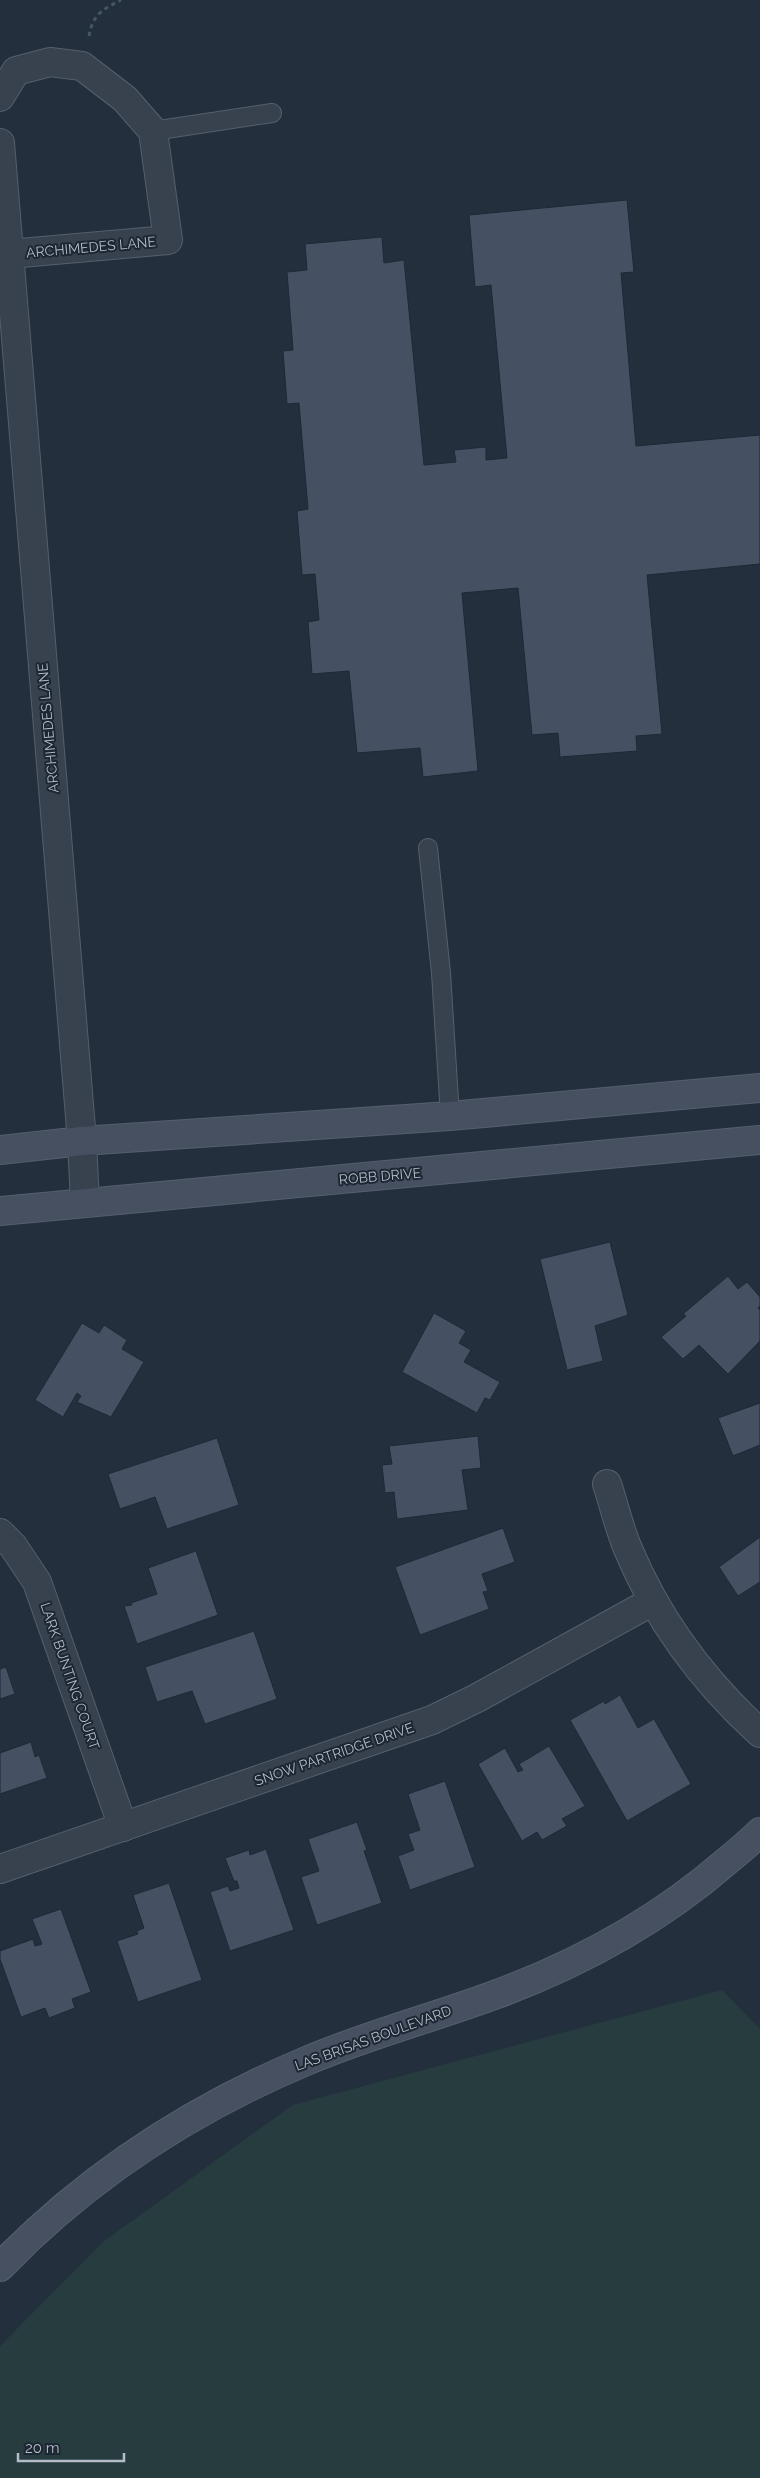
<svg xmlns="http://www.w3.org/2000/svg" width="760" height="2478" viewBox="0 0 760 2478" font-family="Raleway,sans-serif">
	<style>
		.green { fill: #263c3f }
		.building { fill: #455162; stroke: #1f2835 }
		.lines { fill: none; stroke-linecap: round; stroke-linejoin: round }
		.lane-casing { stroke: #565f6c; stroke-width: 20 }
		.street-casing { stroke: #565f6c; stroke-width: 30 }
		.secondary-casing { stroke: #565f6c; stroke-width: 30 }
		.path { stroke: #44595c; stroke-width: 3; stroke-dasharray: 4 4; stroke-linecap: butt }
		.lane { stroke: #38414e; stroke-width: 18 }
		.street { stroke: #38414e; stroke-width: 28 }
		.secondary { stroke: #465061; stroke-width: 28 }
		.labels { text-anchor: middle; stroke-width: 4; stroke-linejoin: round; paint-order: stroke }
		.street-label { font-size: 14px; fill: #b4bcc9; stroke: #1d2633 }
	</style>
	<rect width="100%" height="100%" fill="#242f3e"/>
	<path class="green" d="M722,1990L760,2029V2478H0V2346L104,2241L293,2105Z"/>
	<g class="building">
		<path d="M627,200L634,272L621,273L636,446L760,435V564L647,575L662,734L636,736L637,751L560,757L558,733L532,735L518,588L462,593L478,771L423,777L420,748L357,753L349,671L312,674L308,622L319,620L315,574L302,575L297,511L308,509L299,403L287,404L283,351L293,350L287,272L307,270L305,244L382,237L384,263L404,260L424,465L456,462L454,450L486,447V460L507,458L491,285L475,287L469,215Z"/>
		<path d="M610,1242L628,1315L595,1326L603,1361L567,1370L540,1259Z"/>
		<path d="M728,1276L738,1289L747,1282L760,1297V1306L758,1308L760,1310V1341L728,1374L699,1345L683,1359L661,1337L686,1316L683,1314Z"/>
		<path d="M434,1313L466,1331L459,1343L471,1350L464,1362L500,1382L490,1400L485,1398L477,1413L402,1372Z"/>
		<path d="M82,1323L99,1333L104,1325L127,1340L122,1349L144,1362L111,1417L77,1402L81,1396L77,1393L63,1417L35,1400Z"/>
		<path d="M760,1403V1445L733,1456L718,1418Z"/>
		<path d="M478,1436L481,1468L462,1470L468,1510L397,1519L394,1492L385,1493L382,1465L392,1464L389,1446Z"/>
		<path d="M217,1438L239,1505L167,1529L155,1497L120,1509L108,1474Z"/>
		<path d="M503,1528L515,1562L482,1574L488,1591L483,1592L489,1609L420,1635L395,1567Z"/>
		<path d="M760,1537V1582L738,1596L719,1567Z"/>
		<path d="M196,1551L218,1615L137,1644L124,1606L132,1605L131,1603L157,1594L148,1568Z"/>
		<path d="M254,1631L277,1699L205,1724L192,1691L157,1702L145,1667Z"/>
		<path d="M6,1667L15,1694L0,1699V1669Z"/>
		<path d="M620,1695L638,1728L654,1719L691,1784L627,1821L570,1720L604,1701L605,1704Z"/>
		<path d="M31,1742L35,1757L39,1755L47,1778L0,1794V1753Z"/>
		<path d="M549,1746L585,1806L562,1819L567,1826L542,1840L537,1832L522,1841L478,1764L505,1748L518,1772L523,1770L519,1764Z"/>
		<path d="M445,1781L475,1867L410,1890L398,1856L414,1850L408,1834L420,1830L408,1794Z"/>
		<path d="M357,1822L367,1850L364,1851L382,1903L317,1925L301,1877L319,1871L308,1839Z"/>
		<path d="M266,1849L294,1930L230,1951L210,1892L228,1886L230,1891L239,1888L237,1881H234L225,1858L249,1850L250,1855Z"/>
		<path d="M169,1883L202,1980L138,2002L117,1941L138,1934L137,1931L144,1928L133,1895Z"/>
		<path d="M61,1909L91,1992L72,1999L75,2008L49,2018L45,2008L21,2017L0,1959V1951L33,1939L35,1946L42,1944L32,1919Z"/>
	</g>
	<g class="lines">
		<defs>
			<g id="lane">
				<path d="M153,131L272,113"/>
				<path d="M428,848L441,973L450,1116"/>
			</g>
			<g id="street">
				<path d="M0,97L16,71L50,62L82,66L125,99L153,131L168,240L9,254"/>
				<path d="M0,143L82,1141L85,1203"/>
				<path d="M607,1484C614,1505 619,1528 628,1549C658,1621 703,1681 760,1733"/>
				<path d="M0,1533L13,1546L37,1582L123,1827"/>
				<path d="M0,1869L432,1720L477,1698L653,1601"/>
			</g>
			<g id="secondary">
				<path d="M0,1150L82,1141L450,1116L760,1088"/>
				<path d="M0,1211L760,1140"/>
				<path d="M0,2267C86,2178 190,2110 304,2062C366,2035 433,2018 497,1994C581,1963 659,1920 727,1861C738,1852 750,1842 760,1832"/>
			</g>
		</defs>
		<use href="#lane" class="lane-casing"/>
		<use href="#street" class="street-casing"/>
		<use href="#secondary" class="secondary-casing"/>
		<path class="path" d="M89,36C93,14 102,10 121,0"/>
		<use href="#lane" class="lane"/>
		<use href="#street" class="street"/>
		<use href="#secondary" class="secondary"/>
	</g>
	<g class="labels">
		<g class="street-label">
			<text transform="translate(91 247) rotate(-5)" y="5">ARCHIMEDES LANE</text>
			<text transform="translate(48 728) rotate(-95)" y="5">ARCHIMEDES LANE</text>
			<text transform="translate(380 1176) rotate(-5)" y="5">ROBB DRIVE</text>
			<text transform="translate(70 1676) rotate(71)" y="5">LARK BUNTING COURT</text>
			<text transform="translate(334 1754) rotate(-19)" y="5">SNOW PARTRIDGE DRIVE</text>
			<text transform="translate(373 2038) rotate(-20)" y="5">LAS BRISAS BOULEVARD</text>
		</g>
	</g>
	<path d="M18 2453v8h106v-8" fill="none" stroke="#b4bcc9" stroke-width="2.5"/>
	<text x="25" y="2453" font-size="15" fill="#b4bcc9" stroke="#1d2633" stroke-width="4" paint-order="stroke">20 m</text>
</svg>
